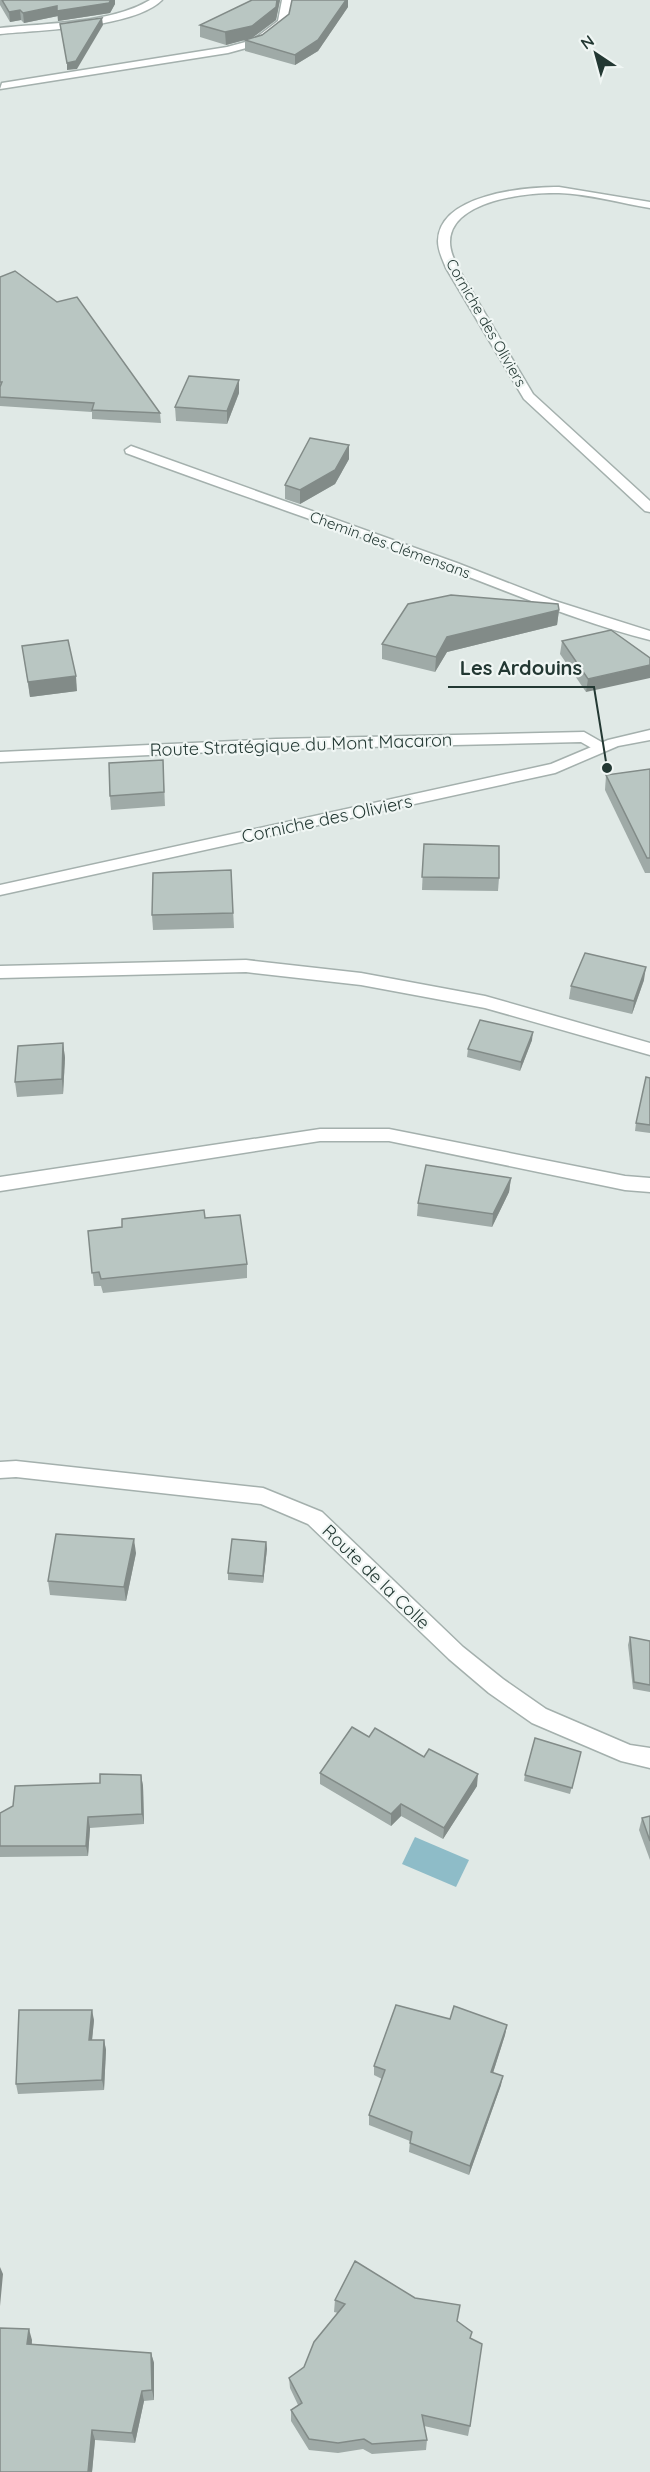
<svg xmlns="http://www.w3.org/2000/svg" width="650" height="2472" viewBox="0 0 650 2472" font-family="Quicksand,sans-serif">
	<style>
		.water { fill: #8ebcc8 }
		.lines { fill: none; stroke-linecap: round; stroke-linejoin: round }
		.minor-casing { stroke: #a4b0ad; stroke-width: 3 }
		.tertiary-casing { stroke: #a4b0ad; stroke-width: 3 }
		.minor { fill: #fff; fill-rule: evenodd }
		.tertiary { fill: #fff; fill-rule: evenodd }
		.wall { fill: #9faaa7 }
		.shaded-wall { fill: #828b88 }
		.building { fill: #b9c6c2; stroke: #828b88; stroke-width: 1.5 }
		.labels { text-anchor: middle; stroke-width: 4.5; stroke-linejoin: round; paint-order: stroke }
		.far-street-label { font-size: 15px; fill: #233833; stroke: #f0f6f4 }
		.street-label { font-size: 18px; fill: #233833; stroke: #f0f6f4 }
		.leader { fill: none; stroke: #233833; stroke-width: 2 }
		.callout-dot { fill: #233833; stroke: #f0f6f4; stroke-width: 2 }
		.callout-label { font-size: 20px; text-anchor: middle; font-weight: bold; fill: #233833; stroke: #f0f6f4; stroke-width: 4.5; stroke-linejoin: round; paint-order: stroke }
	</style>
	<rect width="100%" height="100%" fill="#e0e9e6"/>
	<path class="water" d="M415,1837L469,1860L456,1887L402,1864Z"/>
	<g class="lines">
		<defs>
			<g id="minor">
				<path d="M150,0H162C134,28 40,30 0,34V28C46,23 110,24 150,0Z"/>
				<path d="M282,0H292L288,22L261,44L228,53L0,89L2,83L227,47L253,40L278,21Z"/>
				<path d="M131,446L457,563L552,600L650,631V640C581,623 515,594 448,569C341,529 233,493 126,453L125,450Z"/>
				<path d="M584,732L605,744L607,747L605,750H595L581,742L276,749L0,762V752L276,739Z"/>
			</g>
			<g id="tertiary">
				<path d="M559,187L650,202V208C620,203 589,194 559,193C529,192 450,200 450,242C450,251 454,260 458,268L533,394L650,501V512L645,511L524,399L446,268C443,260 438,251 438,241C439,194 525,187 559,187Z"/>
				<path d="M650,730V740L618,746L555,773L0,895V885L551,764L608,740Z"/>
				<path d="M246,960L361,973L485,996L650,1043V1055L485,1008L361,985L246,972L0,978V966Z"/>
				<path d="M320,1129H389L625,1176L650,1178V1192L625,1190L389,1141H320L0,1191V1177Z"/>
				<path d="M16,1461L263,1488L322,1512L463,1647L503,1679L546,1709L630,1745L650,1748V1768L621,1761L532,1723L489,1693L449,1659L308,1524L261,1504L16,1477L0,1478V1462Z"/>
			</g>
		</defs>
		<use href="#minor" class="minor-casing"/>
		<use href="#tertiary" class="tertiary-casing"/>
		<use href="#minor" class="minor"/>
		<use href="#tertiary" class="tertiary"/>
	</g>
	<g class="wall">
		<path d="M0,0H115V4L110,13L58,21V16L24,23L21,20L10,22L0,5Z"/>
		<path d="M252,0H280L276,20L252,38L226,45L200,37V25Z"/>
		<path d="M348,7L318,51L295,65L245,51V40Z"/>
		<path d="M0,277L160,413L161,423L92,419V412L0,406Z"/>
		<path d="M239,393L227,424L176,421L175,407Z"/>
		<path d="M349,445V459L335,484L300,504L285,499V485Z"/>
		<path d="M559,610L557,625L447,652L435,672L382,659V644Z"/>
		<path d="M611,630L586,692L560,654L562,641Z"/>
		<path d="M22,646L77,691L30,697Z"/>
		<path d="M163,760L165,806L111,810L110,796Z"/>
		<path d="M650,769V873H645L605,790L606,775Z"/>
		<path d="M424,844L499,878L498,891L422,890Z"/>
		<path d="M231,870L234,928L153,930L152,915Z"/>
		<path d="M644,980L632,1014L569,999L571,986Z"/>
		<path d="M532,1040L520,1071L467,1057L468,1049Z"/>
		<path d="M63,1043L65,1058L63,1094L17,1097L15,1082Z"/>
		<path d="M650,1078V1133L635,1131L636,1123Z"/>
		<path d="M511,1178L509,1192L492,1227L417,1216L418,1203Z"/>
		<path d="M205,1218L247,1264V1278L103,1293L101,1286H94L88,1231Z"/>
		<path d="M266,1542L267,1549L263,1583L228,1580V1573Z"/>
		<path d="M136,1553L126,1601L50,1595L48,1581Z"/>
		<path d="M630,1637L650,1641V1692L633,1689L628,1645Z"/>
		<path d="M369,1737L477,1786L443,1839L401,1816L391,1826L320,1784V1773Z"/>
		<path d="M581,1752L570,1794L524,1781L525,1775Z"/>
		<path d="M141,1775L143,1786L144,1824L90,1828L88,1856L0,1857V1813L100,1783Z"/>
		<path d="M650,1816V1860L639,1830L642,1818Z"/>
		<path d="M450,2019L507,2025L505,2035L493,2073L501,2085L469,2175L409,2152L410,2141L369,2125V2115L382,2079L374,2075V2066Z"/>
		<path d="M94,2020L92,2040H104L106,2050L104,2090L18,2094L16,2084Z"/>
		<path d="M415,2298L457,2321L470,2339V2426L468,2436L424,2426L427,2440L426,2450L372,2454L363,2449L338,2453L309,2450L291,2421V2410L298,2405L290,2388L289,2378L304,2367L338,2313L334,2312L335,2300Z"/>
		<path d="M32,2340V2344L151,2353L154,2363V2400L144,2401L135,2443L95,2440L92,2472H0Z"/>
	</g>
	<g class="shaded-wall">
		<path d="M111,0H115V4L110,13L58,21L57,11Z"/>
		<path d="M277,0H280L276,20L252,38L226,45L225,32Z"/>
		<path d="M346,0H348V7L318,51L295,65V55Z"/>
		<path d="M57,6L58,16L24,23L23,13Z"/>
		<path d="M20,10L21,20L10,22L9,12Z"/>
		<path d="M102,18L103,25L77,69L67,70V63Z"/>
		<path d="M239,380V393L227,424V411Z"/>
		<path d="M349,445V459L335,484L300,504V490Z"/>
		<path d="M559,610L557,625L447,652L435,672L436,657L447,637Z"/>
		<path d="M650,665V678L586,692L588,679Z"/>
		<path d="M76,676L77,691L30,697L28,682Z"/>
		<path d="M646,967L644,980L632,1014L634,1001Z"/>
		<path d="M533,1032L532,1040L520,1071L521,1062Z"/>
		<path d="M63,1043L65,1058L63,1094L62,1079Z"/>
		<path d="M511,1178L509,1192L492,1227L493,1214Z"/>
		<path d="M134,1539L136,1553L126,1601L124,1587Z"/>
		<path d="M266,1542L267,1549L263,1583V1576Z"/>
		<path d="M478,1774L477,1786L443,1839L444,1828Z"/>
		<path d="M141,1775L143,1786L144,1824L142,1814Z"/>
		<path d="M401,1804V1816L391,1826V1814Z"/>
		<path d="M88,1817L90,1828L88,1856L86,1846Z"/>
		<path d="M92,2010L94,2020L91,2050L89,2040Z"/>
		<path d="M507,2025L505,2035L490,2082L491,2072Z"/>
		<path d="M104,2040L106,2050L104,2090L102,2080Z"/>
		<path d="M503,2076L501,2085L469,2175L470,2166Z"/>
		<path d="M0,2267L3,2274L0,2306Z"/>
		<path d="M29,2329L32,2340L31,2354L27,2344Z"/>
		<path d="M151,2353L154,2363V2400L152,2390Z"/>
		<path d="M142,2391L144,2401L135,2443L132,2433Z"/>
		<path d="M92,2430L95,2440L92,2472H88Z"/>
	</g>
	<g class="building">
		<path d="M2,0H111L109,3L57,11V6L23,13L20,10L9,12Z"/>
		<path d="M252,0H277L276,7L252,26L225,32L200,25Z"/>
		<path d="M292,0H346L318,40L295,55L245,40L262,35L289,14Z"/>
		<path d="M102,18L76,61L67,63L60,24Z"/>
		<path d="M15,271L57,302L77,297L160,413L92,410L94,403L0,397V387L2,382H0V277Z"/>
		<path d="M189,376L239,380L227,411L175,407Z"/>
		<path d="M310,438L349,445L335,470L300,490L285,485Z"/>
		<path d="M451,595L558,604L559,610L447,637L436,657L382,644L408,604Z"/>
		<path d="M611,630L650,658V665L588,679L562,641Z"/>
		<path d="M68,640L76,676L28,682L22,646Z"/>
		<path d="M163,760L164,792L110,796L109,763Z"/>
		<path d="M650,769V858H647L606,775Z"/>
		<path d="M424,844L499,846V878L422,877Z"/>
		<path d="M231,870L233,913L152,915L153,873Z"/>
		<path d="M585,953L646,967L634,1001L571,986Z"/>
		<path d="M480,1020L533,1032L521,1062L468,1049Z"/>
		<path d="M63,1043L62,1079L15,1082L18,1046Z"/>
		<path d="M646,1077L650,1078V1125L636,1123Z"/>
		<path d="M426,1165L511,1178L493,1214L418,1203Z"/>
		<path d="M204,1210L205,1218L240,1215L247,1264L101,1279L99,1272L92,1273L88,1231L122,1227V1219Z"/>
		<path d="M56,1534L134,1539L124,1587L48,1581Z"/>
		<path d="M232,1539L266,1542L263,1576L228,1573Z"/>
		<path d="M630,1637L650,1641V1685L634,1682Z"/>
		<path d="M352,1727L369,1737L375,1728L424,1757L429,1749L478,1774L444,1828L401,1804L391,1814L320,1773Z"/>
		<path d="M535,1738L581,1752L572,1788L525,1775Z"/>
		<path d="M100,1774L141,1775L142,1814L88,1817L86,1846H0V1813L13,1806L15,1786L100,1783Z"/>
		<path d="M650,1816V1841L642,1818Z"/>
		<path d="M396,2005L450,2019L454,2006L507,2025L491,2072L503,2076L470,2166L410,2143L412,2132L369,2115L385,2070L374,2066Z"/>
		<path d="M19,2010H92L89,2040H104L102,2080L16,2084Z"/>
		<path d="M355,2261L415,2298L460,2305L457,2321L472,2332L470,2338L482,2344L470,2426L422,2415L427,2440L372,2444L364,2439L338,2443L309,2439L291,2410L302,2403L289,2378L304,2367L314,2342L345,2304L335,2300Z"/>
		<path d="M0,2328L29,2329L27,2344L151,2353L152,2390L142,2391L132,2433L92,2430L88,2472H0Z"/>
	</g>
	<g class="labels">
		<g class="far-street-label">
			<text transform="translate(486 323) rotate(60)" y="5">Corniche des Oliviers</text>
			<text transform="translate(390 545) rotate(20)" y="5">Chemin des Clémensans</text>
		</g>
		<g class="street-label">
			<text transform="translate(301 745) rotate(-2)" y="6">Route Stratégique du Mont Macaron</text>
			<text transform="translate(327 819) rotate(-12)" y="6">Corniche des Oliviers</text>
			<text transform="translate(376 1577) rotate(44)" y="6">Route de la Colle</text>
		</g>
	</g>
	<path class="leader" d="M607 768L594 687H448"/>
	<circle class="callout-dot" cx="607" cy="768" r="6"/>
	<g class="callout-label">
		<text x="521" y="675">Les Ardouins</text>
	</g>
	<g transform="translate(596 54) rotate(324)" stroke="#f0f6f4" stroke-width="4.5" paint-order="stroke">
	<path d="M0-4.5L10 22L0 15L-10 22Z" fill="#233833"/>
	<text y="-9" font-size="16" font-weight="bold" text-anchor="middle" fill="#233833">N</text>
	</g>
</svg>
